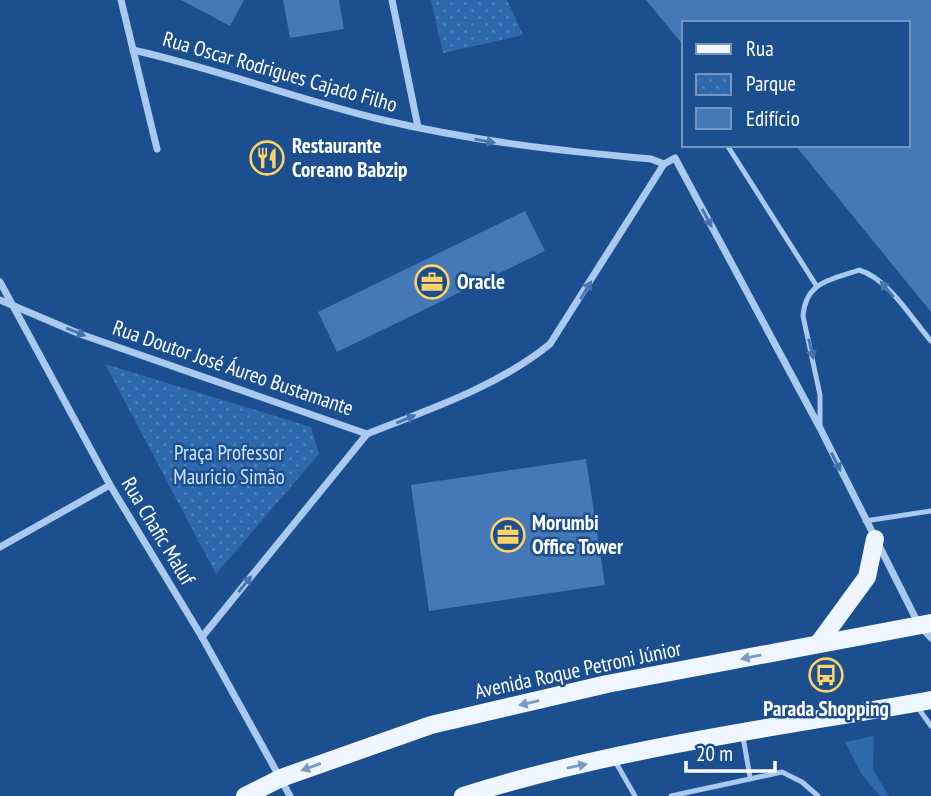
<svg xmlns="http://www.w3.org/2000/svg" width="931" height="796" viewBox="0 0 931 796" font-family="'PT Sans Narrow',sans-serif">
	<style>
		.green { fill: #2e69ad }
		.park { fill: url(#park-dots) }
		.building { fill: #4478b7 }
		.lines { fill: none; stroke-linecap: round; stroke-linejoin: round }
		.service { stroke: #a9c9ee; stroke-width: 5 }
		.minor { stroke: #a9c9ee; stroke-width: 7 }
		.primary { stroke: #f0f6ff; stroke-width: 18 }
		.oneway { fill: #4674ac }
		.oneway2 { fill: #7b9ac1 }
		.labels { text-anchor: middle; stroke-width: 5; stroke-linejoin: round; paint-order: stroke }
		.street-label { font-size: 21px; fill: #fff; stroke: #1b4f8f }
		.poi-label { font-size: 21px; font-weight: bold; fill: #fff; stroke: #1b4f8f; text-anchor: start }
		.park-label { font-size: 21px; fill: #cfe3fa; stroke: #1b4f8f }
	</style>
	<defs>
		<pattern id="park-dots" width="8" height="8" patternUnits="userSpaceOnUse" patternTransform="scale(1.75)"><rect width="8" height="8" fill="#2e69ad"/><path d="M2 2h.1M6 6h.1" fill="none" stroke="#4d80b9" stroke-width="1.8" stroke-linecap="round"/></pattern>
	</defs>
	<rect width="100%" height="100%" fill="#1b4f8f"/>
	<path class="green" d="M874,736L873,770L889,796H880L862,775L845,742Z"/>
	<g class="park">
		<path d="M431,0H507L523,35L443,53Z"/>
		<path d="M105,364L311,427L319,454L216,574Z"/>
	</g>
	<g class="building">
		<path d="M181,0H244L230,26Z"/>
		<path d="M283,0H339L344,29L290,38Z"/>
		<path d="M646,0H931V312L795,145H908V23H684V46Z"/>
		<path d="M525,211L545,251L337,352L318,312Z"/>
		<path d="M586,459L605,585L429,611L411,485Z"/>
	</g>
	<g class="lines">
		<g class="service">
			<path d="M727,145L816,285"/>
			<path d="M820,425V395L803,316C806,281 831,280 859,270C889,279 911,318 931,341"/>
			<path d="M865,521L931,511"/>
			<path d="M916,705L931,726"/>
			<path d="M743,737L750,777"/>
			<path d="M615,761L635,796"/>
			<path d="M671,796L782,772L802,782L818,796"/>
		</g>
		<g class="minor">
			<path d="M121,0L157,149"/>
			<path d="M392,0L418,127"/>
			<path d="M133,50C218,69 299,100 383,120C472,141 561,151 651,159L664,164"/>
			<path d="M0,282L110,485L202,637L290,796"/>
			<path d="M0,300L80,334L367,434C430,409 497,387 550,344L664,164L675,158L820,428L919,625L931,638"/>
			<path d="M0,547L110,485"/>
			<path d="M202,637L367,434"/>
		</g>
		<g class="primary">
			<path d="M818,644L867,577L875,539"/>
			<path d="M245,796L281,778L431,725L607,684L931,623"/>
			<path d="M463,796C615,748 774,728 931,700"/>
		</g>
	</g>
	<defs><path id="oneway-solid" d="M-6-.8H1V-3.2L6.5 0L1 3.2V.8H-6Z" transform="scale(1.75)"/></defs>
	<g class="oneway">
		<use href="#oneway-solid" transform="translate(485 141) rotate(10)"/>
		<use href="#oneway-solid" transform="translate(707 218) rotate(62)"/>
		<use href="#oneway-solid" transform="translate(887 289) rotate(-130)"/>
		<use href="#oneway-solid" transform="translate(586 290) rotate(-58)"/>
		<use href="#oneway-solid" transform="translate(76 332) rotate(22)"/>
		<use href="#oneway-solid" transform="translate(811 349) rotate(77)"/>
		<use href="#oneway-solid" transform="translate(406 419) rotate(-22)"/>
		<use href="#oneway-solid" transform="translate(836 462) rotate(64)"/>
		<use href="#oneway-solid" transform="translate(245 584) rotate(-51)"/>
	</g>
	<g class="oneway2">
		<use href="#oneway-solid" transform="translate(751 657) rotate(169)"/>
		<use href="#oneway-solid" transform="translate(529 703) rotate(167)"/>
		<use href="#oneway-solid" transform="translate(577 766) rotate(-12)"/>
		<use href="#oneway-solid" transform="translate(311 767) rotate(160)"/>
	</g>
	<defs>
		<symbol id="restaurant-ring" viewBox="-11 -11 22 22"><circle r="9.5" fill="#1b4f8f" stroke="#ffd166" stroke-width="1.5"/><path d="M-5-6h1v4h1v-4h1v4h1v-4h1v5L-1.5 .5V6h-2V.5L-5-1ZM5-6V6H3V1.5H1.5Q1.5-4 5-6Z" fill="#ffd166"/></symbol>
		<symbol id="office-ring" viewBox="-11 -11 22 22"><circle r="9.5" fill="#1b4f8f" stroke="#ffd166" stroke-width="1.5"/><path d="M-6-3h4V-5.5h4V-3h4V5H-6ZM-1-4.5V-3h2v-1.5ZM-6 0V1H6V0Z" fill="#ffd166"/></symbol>
		<symbol id="bus-ring" viewBox="-11 -11 22 22"><circle r="9.5" fill="#1b4f8f" stroke="#ffd166" stroke-width="1.5"/><path d="M-5-6H5V4H4V6H2V4H-2V6H-4V4H-5ZM-3.5-4V0h7V-4ZM-3.5 1.2v1.5H-2V1.2ZM2 1.2v1.5H3.5V1.2Z" fill="#ffd166"/></symbol>
	</defs>
	<g fill-rule="evenodd">
		<use href="#restaurant-ring" x="248" y="139" width="38" height="38"/>
		<use href="#office-ring" x="413" y="263" width="38" height="38"/>
		<use href="#office-ring" x="489" y="516" width="38" height="38"/>
		<use href="#bus-ring" x="807" y="656" width="38" height="38"/>
	</g>
	<g class="labels">
		<g class="street-label">
			<text transform="translate(280 72) rotate(16)" y="7">Rua Oscar Rodrigues Cajado Filho</text>
			<text transform="translate(233 368) rotate(19)" y="7">Rua Doutor José Áureo Bustamante</text>
			<text transform="translate(158 531) rotate(59)" y="7">Rua Chafic Maluf</text>
			<text transform="translate(578 670) rotate(-12)" y="7">Avenida Roque Petroni Júnior</text>
		</g>
		<g class="poi-label">
			<text x="292" y="153">Restaurante<tspan x="292" dy="24">Coreano Babzip</tspan></text>
			<text x="457" y="289">Oracle</text>
			<text x="532" y="530">Morumbi<tspan x="532" dy="24">Office Tower</tspan></text>
			<text x="826" y="716" text-anchor="middle">Parada Shopping</text>
		</g>
		<g class="park-label">
			<text x="229" y="460">Praça Professor<tspan x="229" dy="24">Mauricio Simão</tspan></text>
		</g>
	</g>
	<rect x="682" y="21" width="228" height="126" fill="#1b4f8f" stroke="#7695bc" stroke-width="2"/>
	<rect x="696" y="44" width="35" height="10" fill="#f0f6ff" stroke="#7695bc" stroke-width="2"/>
	<text x="746" y="56" font-size="21" fill="#ffffff">Rua</text>
	<rect x="696" y="74" width="35" height="21" fill="url(#park-dots)" stroke="#7695bc" stroke-width="2"/>
	<text x="746" y="91" font-size="21" fill="#ffffff">Parque</text>
	<rect x="696" y="108" width="35" height="21" fill="#4478b7" stroke="#7695bc" stroke-width="2"/>
	<text x="746" y="126" font-size="21" fill="#ffffff">Edifício</text>
	<path d="M686 761v10h89v-10" fill="none" stroke="#ffffff" stroke-width="3.5"/>
	<text x="696" y="761" font-size="21" fill="#ffffff" stroke="#1b4f8f" stroke-width="5" paint-order="stroke">20 m</text>
</svg>
